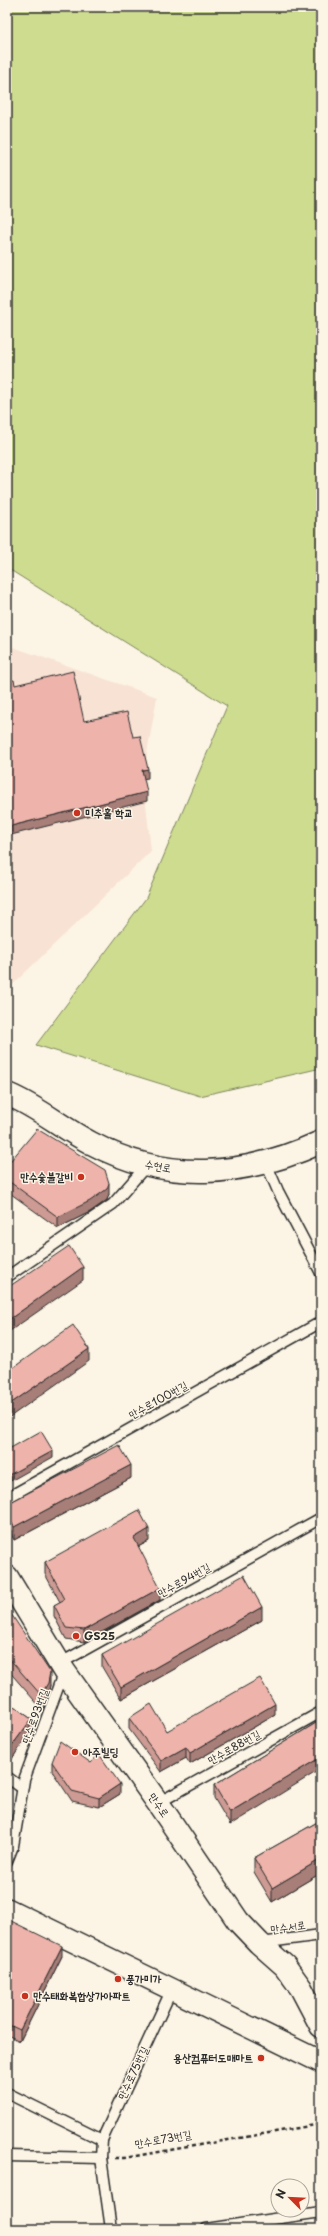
<svg xmlns="http://www.w3.org/2000/svg" width="328" height="2236" viewBox="0 0 328 2236" font-family="'Playpen Sans','Poor Story',sans-serif">
	<style>
		.built { fill: #f8e2d4 }
		.green { fill: #cedc90; stroke: #7c845e }
		.lines { fill: none; stroke-linecap: round; stroke-linejoin: round }
		.service-casing { stroke: #2b2b2b; stroke-width: 13 }
		.minor-casing { stroke: #2b2b2b; stroke-width: 24 }
		.tertiary-casing { stroke: #2b2b2b; stroke-width: 25 }
		.path { stroke: #2b2b2b; stroke-width: 2.5; stroke-dasharray: 4 3; stroke-linecap: butt }
		.service { stroke: #fcf5e5; stroke-width: 10 }
		.minor { stroke: #fcf5e5; stroke-width: 21 }
		.tertiary { stroke: #fcf5e5; stroke-width: 22 }
		.wall { fill: #cd9b93; stroke: #2b2b2b }
		.shaded-wall { fill: #a77e78; stroke: #2b2b2b }
		.building { fill: #eeb4ab; stroke: #2b2b2b }
		.poi-dot { fill: #c8321e; stroke: #fcf5e5; stroke-width: 1.5 }
		.labels { text-anchor: middle; stroke-width: 3; stroke-linejoin: round; paint-order: stroke }
		.poi-label { font-size: 11px; font-weight: bold; fill: #2b2b2b; stroke: #fcf5e5; text-anchor: start }
		.street-label { font-size: 11px; fill: #2b2b2b; stroke: #fcf5e5 }
	</style>
	<rect width="100%" height="100%" fill="#fcf5e5"/>
	<filter id="ink" filterUnits="userSpaceOnUse"><feTurbulence type="fractalNoise" baseFrequency=".025" numOctaves="2"/><feDisplacementMap in="SourceGraphic" scale="8" xChannelSelector="R" yChannelSelector="G"/><feConvolveMatrix kernelMatrix="1 2 1 2 8 2 1 2 1" color-interpolation-filters="sRGB"/></filter>
	<g filter="url(#ink)">
		<path class="built" d="M7,645L157,697L143,776L151,851L7,990Z"/>
		<path class="green" d="M7,7H321V1068L200,1096L36,1045L146,898L227,706L7,568Z"/>
		<g class="lines">
			<defs>
				<g id="service">
					<path d="M266,1163L278,1191L321,1273"/>
					<path d="M7,1277L113,1204L147,1165"/>
					<path d="M7,1498L321,1322"/>
					<path d="M59,1664L321,1518"/>
					<path d="M7,1777L22,1788"/>
					<path d="M158,1803L321,1712"/>
					<path d="M7,1861L13,1846L24,1780L64,1671"/>
					<path d="M261,1943L321,1935"/>
					<path d="M7,2093L102,2140"/>
					<path d="M7,2156L101,2158"/>
					<path d="M111,2229L101,2158L102,2140L172,1989"/>
					<path d="M206,2229L321,2212"/>
				</g>
				<path id="minor" d="M7,1909L321,2062"/>
				<g id="tertiary">
					<path d="M7,1094C37,1106 62,1128 91,1143C168,1184 244,1177 321,1142"/>
					<path d="M7,1577L64,1671L158,1803L238,1921L259,1943L285,1966L301,1988L321,2026"/>
				</g>
			</defs>
			<use href="#service" class="service-casing"/>
			<use href="#minor" class="minor-casing"/>
			<use href="#tertiary" class="tertiary-casing"/>
			<path class="path" d="M115,2158H124L321,2124"/>
			<use href="#service" class="service"/>
			<use href="#minor" class="minor"/>
			<use href="#tertiary" class="tertiary"/>
		</g>
		<g class="wall">
			<path d="M7,1165L109,1194L107,1200L90,1212L58,1228L7,1191Z"/>
			<path d="M131,1478L14,1540L7,1526V1504Z"/>
			<path d="M149,1541L138,1547L160,1600L84,1642L66,1639L54,1616V1605L60,1602L45,1574V1562Z"/>
			<path d="M7,1608L50,1685L48,1695L41,1708L7,1669Z"/>
			<path d="M262,1620L121,1699L102,1667V1655Z"/>
			<path d="M7,1701L34,1721V1733H30L11,1760L7,1757Z"/>
			<path d="M275,1715L190,1764L186,1758L161,1772L129,1729V1718L167,1731Z"/>
			<path d="M321,1720L230,1825L214,1798V1785Z"/>
			<path d="M52,1762L120,1794L99,1807L72,1801L52,1771Z"/>
			<path d="M321,1820V1873L272,1902L254,1872V1858Z"/>
			<path d="M7,1919L62,1956L20,2041L7,2035Z"/>
		</g>
		<g class="shaded-wall">
			<path d="M148,769V778L142,779V770Z"/>
			<path d="M147,792V801L7,836V827Z"/>
			<path d="M109,1183V1194L107,1200L90,1212L58,1228V1217Z"/>
			<path d="M83,1267V1280L7,1333V1321Z"/>
			<path d="M89,1349V1361L7,1419V1406Z"/>
			<path d="M53,1451V1457L7,1483V1476Z"/>
			<path d="M131,1465V1478L14,1540V1527Z"/>
			<path d="M149,1529V1541L134,1549V1538Z"/>
			<path d="M160,1588V1600L84,1642V1630Z"/>
			<path d="M262,1607V1620L121,1699V1687Z"/>
			<path d="M50,1672V1685L48,1695L41,1708V1695Z"/>
			<path d="M275,1704V1715L190,1764V1753Z"/>
			<path d="M30,1721V1733L11,1760V1747Z"/>
			<path d="M186,1747V1758L161,1772V1761Z"/>
			<path d="M321,1757V1769L230,1825V1812Z"/>
			<path d="M120,1784V1794L99,1807V1798Z"/>
			<path d="M321,1859V1873L272,1902V1888Z"/>
			<path d="M62,1946V1956L20,2041V2030Z"/>
		</g>
		<g class="building">
			<path d="M73,671L84,721L127,712L133,737L140,736L148,769L142,770L147,792L7,827V681L14,680L15,685Z"/>
			<path d="M37,1129L105,1170L109,1183L107,1189L90,1201L58,1217L7,1180V1165Z"/>
			<path d="M69,1246L83,1267L7,1321V1288Z"/>
			<path d="M73,1325L89,1349L7,1406V1372Z"/>
			<path d="M41,1431L53,1451L7,1476V1450Z"/>
			<path d="M119,1445L131,1465L14,1527L7,1513V1504Z"/>
			<path d="M139,1510L149,1529L134,1538L160,1588L84,1630L66,1628L54,1605L65,1599L45,1562Z"/>
			<path d="M244,1575L262,1607L121,1687L102,1655Z"/>
			<path d="M7,1608L50,1672L48,1683L41,1695L7,1656Z"/>
			<path d="M260,1678L275,1704L190,1753L186,1747L161,1761L129,1718L151,1704L167,1731Z"/>
			<path d="M7,1701L34,1721H30L11,1747L7,1744Z"/>
			<path d="M321,1720V1757L230,1812L214,1785Z"/>
			<path d="M60,1741L91,1763L99,1754L120,1784L99,1798L72,1791L52,1762Z"/>
			<path d="M321,1820V1859L272,1888L254,1858Z"/>
			<path d="M7,1919L62,1946L20,2030L7,2024Z"/>
		</g>
	</g>
	<g class="poi-dot">
		<circle cx="77" cy="813" r="4"/>
		<circle cx="81" cy="1177" r="4"/>
		<circle cx="76" cy="1636" r="4"/>
		<circle cx="75" cy="1752" r="4"/>
		<circle cx="118" cy="1979" r="4"/>
		<circle cx="25" cy="1996" r="4"/>
		<circle cx="261" cy="2058" r="4"/>
	</g>
	<g class="labels">
		<g class="poi-label">
			<text x="85" y="817">미추홀 학교</text>
			<text x="73" y="1181" text-anchor="end">만수숯불갈비</text>
			<text x="84" y="1640">GS25</text>
			<text x="83" y="1756">아주빌딩</text>
			<text x="126" y="1983">풍가미가</text>
			<text x="33" y="2000">만수태화복합상가아파트</text>
			<text x="253" y="2062" text-anchor="end">용산컴퓨터도매마트</text>
		</g>
		<g class="street-label">
			<text transform="translate(158 1166) rotate(10)" y="4">수현로</text>
			<text transform="translate(158 1400) rotate(-29)" y="4">만수로100번길</text>
			<text transform="translate(184 1580) rotate(-29)" y="4">만수로94번길</text>
			<text transform="translate(35 1716) rotate(-70)" y="4">만수로93번길</text>
			<text transform="translate(234 1747) rotate(-29)" y="4">만수로88번길</text>
			<text transform="translate(159 1805) rotate(55)" y="4">만수로</text>
			<text transform="translate(288 1927) rotate(-8)" y="4">만수서로</text>
			<text transform="translate(133 2073) rotate(-65)" y="4">만수로75번길</text>
			<text transform="translate(163 2139) rotate(-10)" y="4">만수로73번길</text>
		</g>
	</g>
	<rect width="328" height="2236" fill="none" stroke="#fcf5e5" stroke-width="24"/>
	<rect x="12" y="12" width="304" height="2212" fill="none" stroke="#2b2b2b" stroke-width="1.5" filter="url(#ink)"/>
	<g transform="translate(290 2198) rotate(294)"><circle r="19" fill="#fcf5e5" stroke="#a8a49b"/>
	<path d="M0-3L7 15L0 10L-7 15Z" fill="#c8321e"/>
	<text y="-6" font-size="11" font-weight="bold" text-anchor="middle" fill="#2b2b2b">N</text>
	</g>
</svg>
